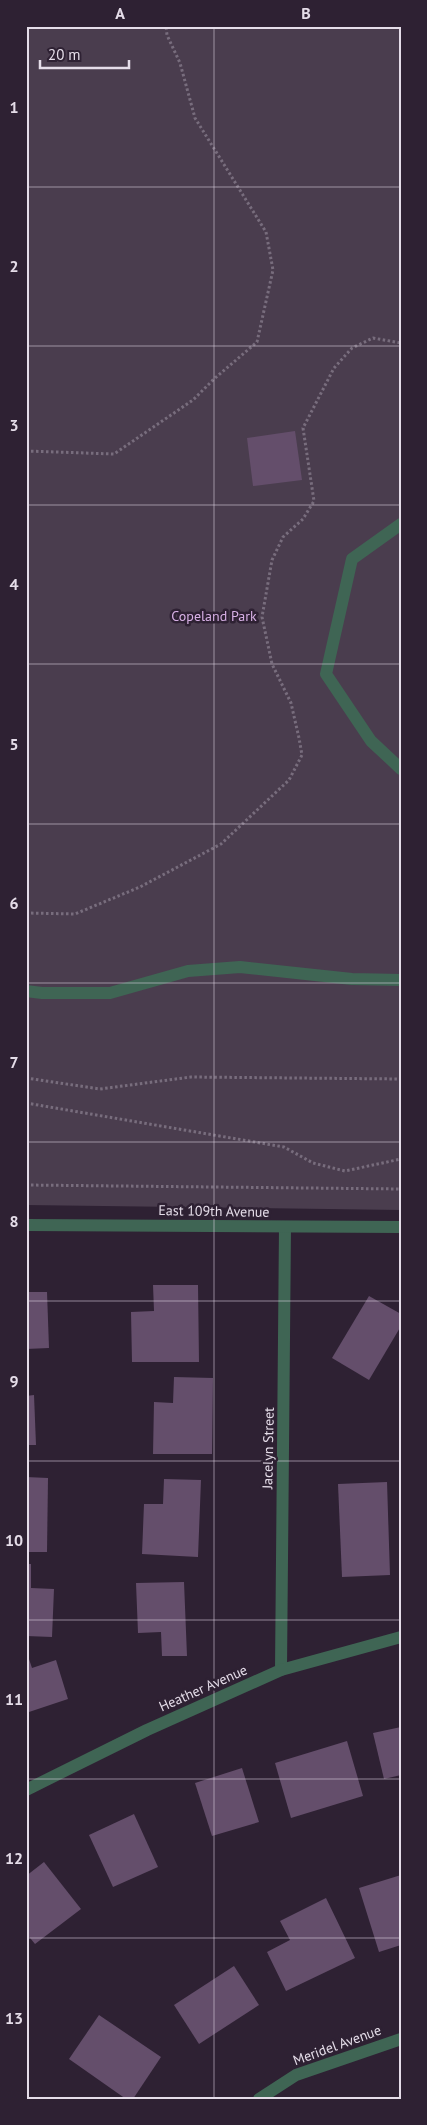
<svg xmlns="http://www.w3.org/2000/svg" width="427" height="2125" viewBox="0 0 427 2125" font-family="'PT Sans',sans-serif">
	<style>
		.green { fill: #4a3d4e }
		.building { fill: #644e6b }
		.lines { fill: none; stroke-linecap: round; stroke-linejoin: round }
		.path { stroke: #786d7d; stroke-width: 3; stroke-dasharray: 2.5 2.5; stroke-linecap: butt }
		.service { stroke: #3f6554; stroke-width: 12 }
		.minor { stroke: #3f6554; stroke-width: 12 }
		.tertiary { stroke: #3f6554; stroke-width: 12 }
		.grid { fill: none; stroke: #e5dde9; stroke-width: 1; stroke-opacity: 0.55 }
		.labels { text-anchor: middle; stroke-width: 5; stroke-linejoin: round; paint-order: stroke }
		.park-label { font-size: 14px; fill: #d7b0e5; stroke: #2e2133 }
		.street-label { font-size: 14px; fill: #e5dde9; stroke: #2e2133 }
		.neatline { fill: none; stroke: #e5dde9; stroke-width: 2 }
		.grid-label { font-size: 16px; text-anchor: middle; font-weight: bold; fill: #e5dde9 }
	</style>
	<rect width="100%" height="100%" fill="#2e2133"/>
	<path class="green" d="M26,26H401V1210L26,1205Z"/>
	<g class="building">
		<path d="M295,431L302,480L253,486L247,438Z"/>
		<path d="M153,1285H198L199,1362H132L131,1312L154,1311Z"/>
		<path d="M26,1292H47L49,1348L26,1349Z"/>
		<path d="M369,1296L401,1314V1326L369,1380L332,1358Z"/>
		<path d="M174,1377L213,1378L212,1454H153L154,1402L173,1403Z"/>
		<path d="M34,1395L36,1445H26V1396Z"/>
		<path d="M26,1477L48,1478L47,1552H26Z"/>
		<path d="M164,1479L201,1480L198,1557L142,1554L144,1504H163Z"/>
		<path d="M387,1482L390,1575L342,1577L338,1484Z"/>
		<path d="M26,1564H31V1588L54,1589L52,1637L26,1636Z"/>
		<path d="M184,1582L187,1656H162L161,1632L138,1633L136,1583Z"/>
		<path d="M26,1650L32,1668L56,1660L68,1699L26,1713Z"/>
		<path d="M401,1727V1775L384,1779L373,1733Z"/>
		<path d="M347,1741L363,1796L291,1818L275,1763Z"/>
		<path d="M242,1768L259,1822L212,1836L195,1783Z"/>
		<path d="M134,1814L158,1867L113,1887L89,1835Z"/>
		<path d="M44,1862L81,1909L35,1944L26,1933V1876Z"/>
		<path d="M401,1875V1945L379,1952L359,1888Z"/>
		<path d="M326,1898L355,1958L286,1991L267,1952L290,1940L280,1921Z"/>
		<path d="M234,1966L259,2005L199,2044L174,2005Z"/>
		<path d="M99,2015L161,2057L133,2099H126L69,2059Z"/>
	</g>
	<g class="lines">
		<g class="path">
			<path d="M26,451L114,454L193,400L214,379L257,342L273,270L266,232L195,118L180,63L167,35L166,26"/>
			<path d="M26,913L75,914L140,887L221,844L289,780L302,755L299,738L291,703L272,664L262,617L272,560L283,537L303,519L314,501L303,428L334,368L352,348L373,338L401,343"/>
			<path d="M26,1078L100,1089L191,1077L401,1079"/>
			<path d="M26,1103L284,1147L313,1163L345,1171L401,1159"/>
			<path d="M26,1185L401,1189"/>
		</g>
		<g class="service">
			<path d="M401,524L352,559L326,674L371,741L401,769"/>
			<path d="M26,991L42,993H110L188,971L240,967L352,979L401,980"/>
		</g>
		<g class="minor">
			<path d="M281,1670L285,1227"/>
			<path d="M26,1790L147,1730L281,1670L401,1637"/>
			<path d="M259,2099L296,2075L401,2039"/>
		</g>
		<path class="tertiary" d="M26,1225L401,1227"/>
	</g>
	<path class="grid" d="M214,26V2099M26,187H401M26,346H401M26,505H401M26,664H401M26,824H401M26,983H401M26,1142H401M26,1301H401M26,1461H401M26,1620H401M26,1779H401M26,1938H401"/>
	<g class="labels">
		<g class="park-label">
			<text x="214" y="621">Copeland Park</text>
		</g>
		<g class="street-label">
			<text transform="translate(214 1211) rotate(1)" y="5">East 109th Avenue</text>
			<text transform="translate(268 1448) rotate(-89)" y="5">Jacelyn Street</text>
			<text transform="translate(203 1688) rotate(-24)" y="5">Heather Avenue</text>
			<text transform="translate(337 2045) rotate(-20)" y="5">Meridel Avenue</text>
		</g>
	</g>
	<rect width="427" height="2125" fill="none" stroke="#2e2133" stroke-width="55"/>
	<path d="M40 60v8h89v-8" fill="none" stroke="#e5dde9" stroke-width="2.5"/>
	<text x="48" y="60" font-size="15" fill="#e5dde9" stroke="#2e2133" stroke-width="4" paint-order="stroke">20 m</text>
	<rect x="28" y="28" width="372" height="2070" class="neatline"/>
	<g class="grid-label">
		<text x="120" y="19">A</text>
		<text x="306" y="19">B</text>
		<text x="14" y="113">1</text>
		<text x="14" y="272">2</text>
		<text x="14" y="431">3</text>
		<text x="14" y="590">4</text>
		<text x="14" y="750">5</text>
		<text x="14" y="909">6</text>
		<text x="14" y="1068">7</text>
		<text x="14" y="1227">8</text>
		<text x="14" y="1387">9</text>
		<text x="14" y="1546">10</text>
		<text x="14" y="1705">11</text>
		<text x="14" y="1864">12</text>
		<text x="14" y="2024">13</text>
	</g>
</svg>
